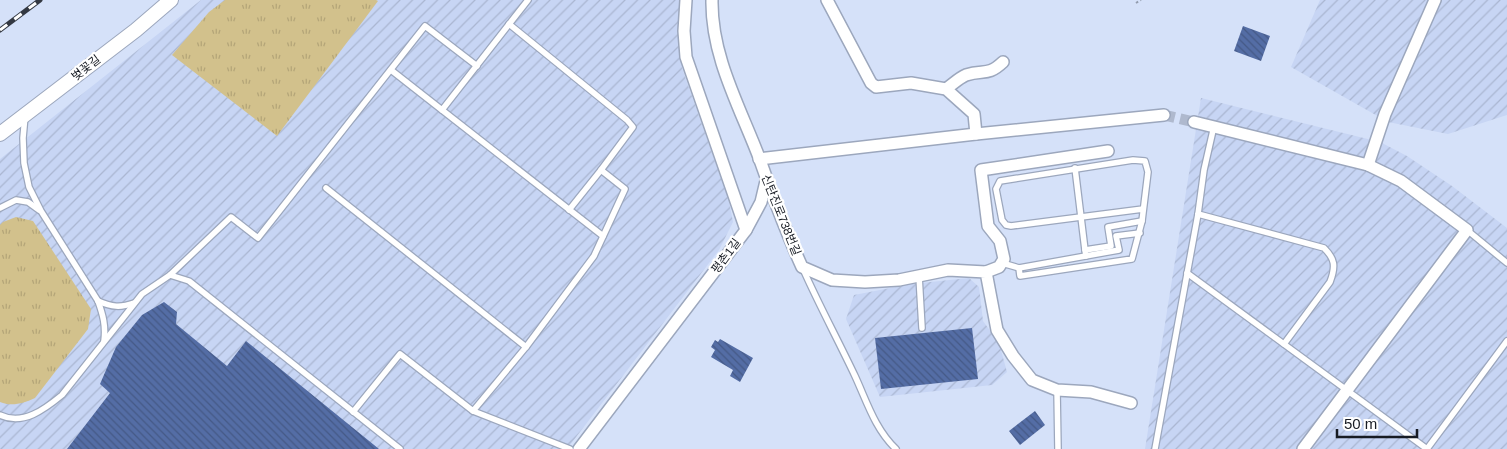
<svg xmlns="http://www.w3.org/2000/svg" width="1507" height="449" viewBox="0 0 1507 449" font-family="Helvetica,'Noto Sans KR',sans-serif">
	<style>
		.industrial { fill: url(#industrial-furrows) }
		.grass { fill: url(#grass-tufts) }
		.building { fill: url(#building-back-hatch) }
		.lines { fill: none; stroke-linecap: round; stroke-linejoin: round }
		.minor-tunnel { stroke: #afb9ce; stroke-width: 11; stroke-dasharray: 11 5.5; stroke-linecap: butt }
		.service-casing { stroke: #9ca7bd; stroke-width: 8 }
		.minor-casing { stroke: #9ca7bd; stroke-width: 14 }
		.tertiary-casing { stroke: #9ca7bd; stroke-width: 16 }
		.path { stroke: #939cae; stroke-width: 2; stroke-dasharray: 2.5 2.5; stroke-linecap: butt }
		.service { stroke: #fff; stroke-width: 5.5 }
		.minor { stroke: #fff; stroke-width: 11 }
		.tertiary { stroke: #fff; stroke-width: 14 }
		.rail-casing { stroke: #333842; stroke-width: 5 }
		.rail { stroke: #fff; stroke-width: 3; stroke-dasharray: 9; stroke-linecap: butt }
		.labels { text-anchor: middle; stroke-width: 4.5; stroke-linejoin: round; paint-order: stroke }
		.street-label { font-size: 12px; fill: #171b23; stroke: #fff }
	</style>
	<defs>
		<pattern id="industrial-furrows" width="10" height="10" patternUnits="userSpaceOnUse" patternTransform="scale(1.25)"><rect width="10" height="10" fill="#c7d5f4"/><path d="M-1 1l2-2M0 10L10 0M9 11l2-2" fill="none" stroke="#aab6d1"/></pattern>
		<pattern id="grass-tufts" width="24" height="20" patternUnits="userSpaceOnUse" patternTransform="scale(1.25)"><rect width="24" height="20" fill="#d2c18c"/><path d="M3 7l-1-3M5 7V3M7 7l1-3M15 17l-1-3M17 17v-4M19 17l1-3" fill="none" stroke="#b4a578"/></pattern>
		<pattern id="building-back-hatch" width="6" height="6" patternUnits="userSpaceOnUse" patternTransform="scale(1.25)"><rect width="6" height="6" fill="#546da5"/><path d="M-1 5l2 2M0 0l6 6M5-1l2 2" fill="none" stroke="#455986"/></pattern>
	</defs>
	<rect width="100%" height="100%" fill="#d5e1f9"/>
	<g class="industrial">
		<path d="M201,0H682L678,35L682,68L729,201L733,222L719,250L567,449H0V159Z"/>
		<path d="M1320,0H1507V115L1448,134L1388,122L1291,67Z"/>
		<path d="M1201,98L1380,142L1407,156L1452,186L1507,228V449H1145Z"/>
		<path d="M969,278L979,287L983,321L999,343L1007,372L992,385L880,397L846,319L854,295L911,284Z"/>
	</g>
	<g class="grass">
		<path d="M225,0H376L378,1L277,136L172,55L209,12Z"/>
		<path d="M16,217L33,221L91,309L88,329L35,398C24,403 12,407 0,402V225L3,222Z"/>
	</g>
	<g class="building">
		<path d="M1243,26L1270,36L1261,61L1234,51Z"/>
		<path d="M164,302L177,312L176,324L227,366L246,341L379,449H67L110,393L100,384L116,347L142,315Z"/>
		<path d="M972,328L978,379L881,389L875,338Z"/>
		<path d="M720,339L753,358L740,382L730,376L733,370L711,357L715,350L711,347L715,340L718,342Z"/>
		<path d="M1035,411L1045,425L1020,445L1009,431Z"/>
	</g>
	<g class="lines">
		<path class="minor-tunnel" d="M1164,115L1194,122"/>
		<defs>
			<g id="service">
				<path d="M391,70L442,110L528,0"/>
				<path d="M442,110L603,236"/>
				<path d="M25,116L23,138L24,163L29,187L41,211L98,301C103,315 106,326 104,341"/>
				<path d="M1075,168L1085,250"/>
				<path d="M326,188L526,347"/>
				<path d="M0,208L16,200L28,202L39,210"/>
				<path d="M569,210L601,170"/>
				<path d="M1198,214L1324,248C1335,259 1336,266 1330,282L1284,344"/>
				<path d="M1467,230L1507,263"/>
				<path d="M1086,256L1085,250L1111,246L1108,227L1142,221"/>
				<path d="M1002,263L1019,268L1119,250L1116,236L1140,233"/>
				<path d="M1019,268L1020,276L1132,259L1142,221L1148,172L1145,161L1133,160L1000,181L996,189L1002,220L1006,225L1011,226L1143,209"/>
				<path d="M803,269C819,305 838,340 855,376C867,402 875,429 896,449"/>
				<path d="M1187,273L1427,449"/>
				<path d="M170,275L189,281L400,449"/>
				<path d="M919,276L922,328"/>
				<path d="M98,301C112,307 120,308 134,303"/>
				<path d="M1057,390L1058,449"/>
				<path d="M473,411L570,449"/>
				<path d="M353,412L400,354L473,411L526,347L594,256L625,189L601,170L633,127L627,120L509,24"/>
				<path d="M0,415C23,426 45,409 62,395L142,294L170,275L231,217L258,238L425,26L477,66"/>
				<path d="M1155,449L1198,214L1204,170L1214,126"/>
				<path d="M1427,449L1507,341"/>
			</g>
			<g id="minor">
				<path d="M712,0C711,57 741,109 760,160C773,197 786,232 802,267L832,280L865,282L899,280L948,270L986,272L997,330L1013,356L1032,380L1057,390L1091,392L1131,403"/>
				<path d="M827,0L871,83L876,87L911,83L946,89L974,114L976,134"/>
				<path d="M946,89C953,84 959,78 966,75C984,69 987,77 1003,62"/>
				<path d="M1194,122L1368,165L1401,181L1467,230L1303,449"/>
				<path d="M759,159L976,134L1164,115"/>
				<path d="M1368,165L1385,114L1435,0"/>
				<path d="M746,230L761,202L766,181"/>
				<path d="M986,272L999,267L1004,259L1000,241L988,226L981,170L1108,151"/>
				<path d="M579,449L746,230L686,57L684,31L686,0"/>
			</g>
			<path id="tertiary" d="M0,134L136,30L171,0"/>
		</defs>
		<use href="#service" class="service-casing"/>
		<use href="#minor" class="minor-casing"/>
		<use href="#tertiary" class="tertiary-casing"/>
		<path class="path" d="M1136,3L1141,0"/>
		<use href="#service" class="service"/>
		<use href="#minor" class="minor"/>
		<use href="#tertiary" class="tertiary"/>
		<defs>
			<path id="rail" d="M0,30L40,0"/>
		</defs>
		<use href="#rail" class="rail-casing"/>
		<use href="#rail" class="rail"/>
	</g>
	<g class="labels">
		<g class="street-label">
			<text transform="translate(86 68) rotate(-38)" y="4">벚꽃길</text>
			<text transform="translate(781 215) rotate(68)" y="4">신탄진로738번길</text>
			<text transform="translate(726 256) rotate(-53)" y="4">평촌1길</text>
		</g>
	</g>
	<path d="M1337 429v8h80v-8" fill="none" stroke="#171b23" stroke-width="2.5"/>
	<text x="1344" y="429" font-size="15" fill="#171b23" stroke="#ffffff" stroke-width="4" paint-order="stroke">50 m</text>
</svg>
